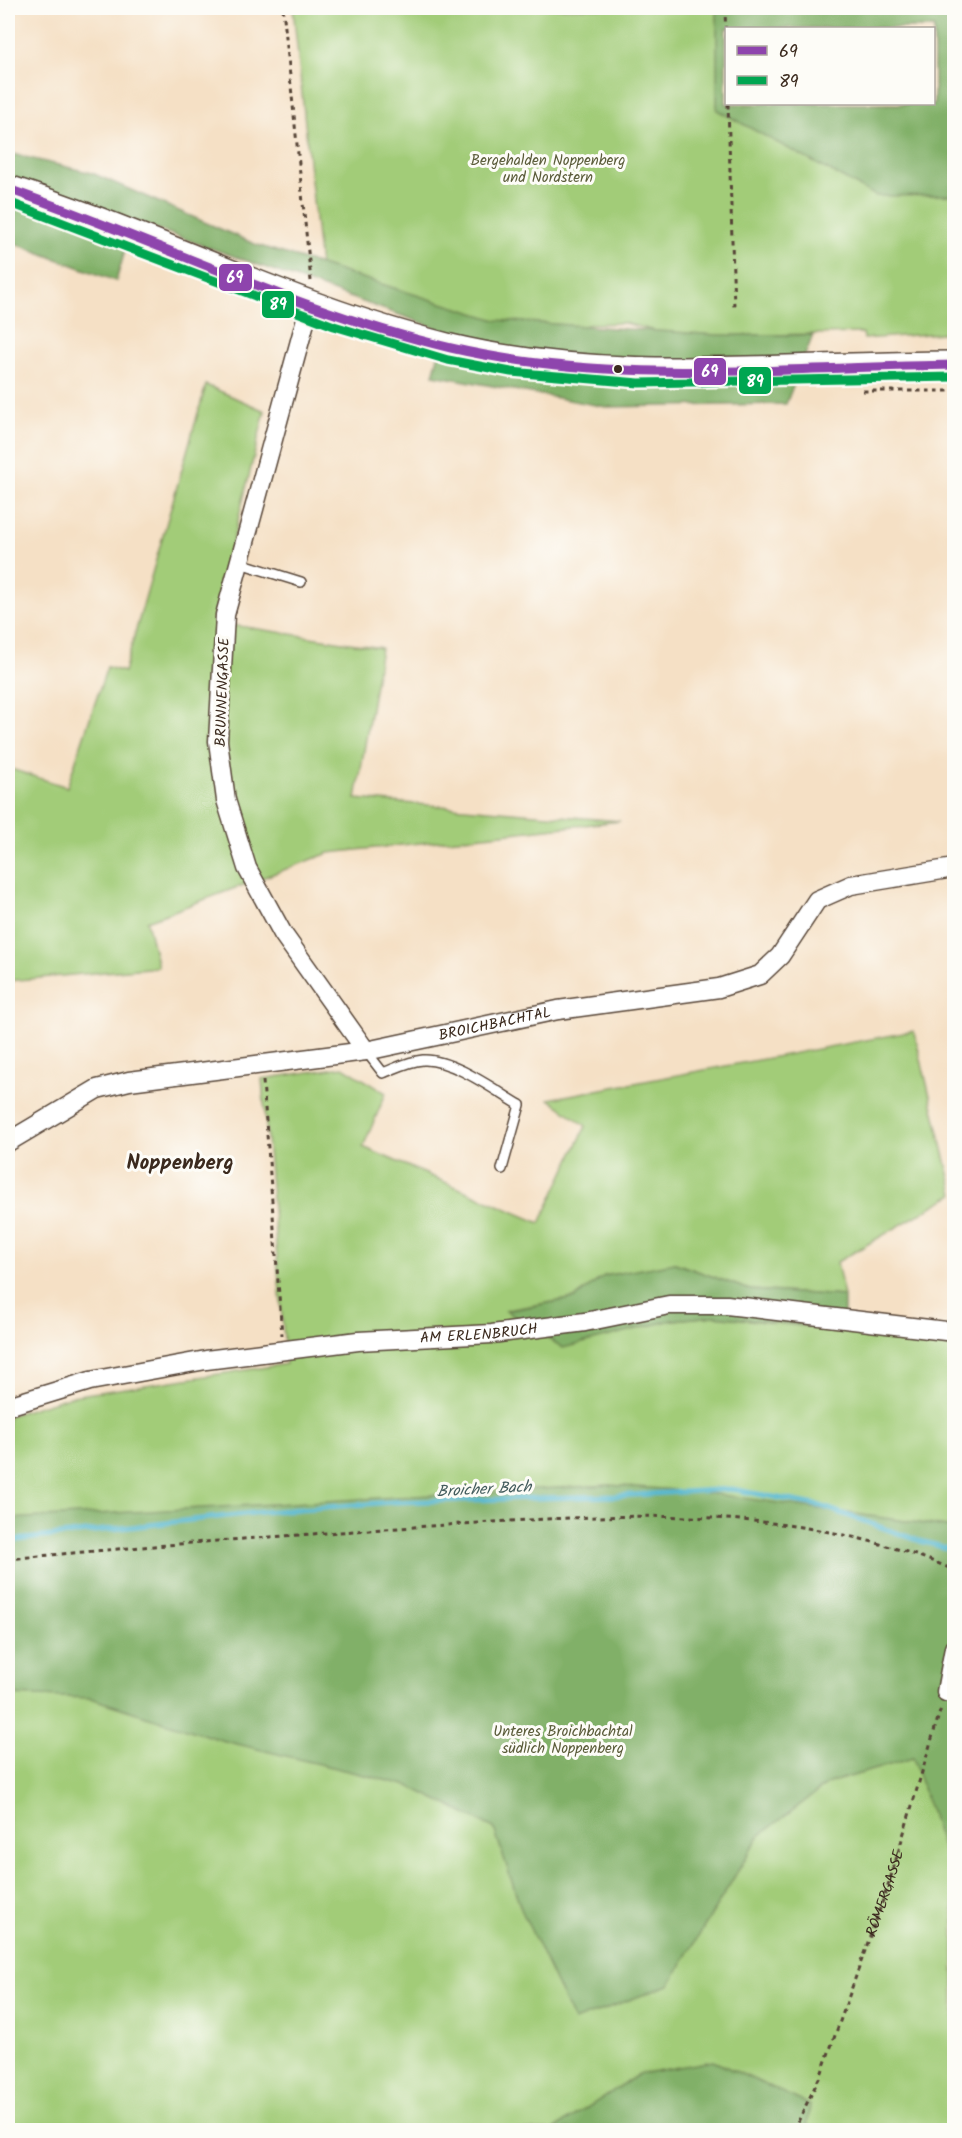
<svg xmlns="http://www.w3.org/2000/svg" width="962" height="2138" viewBox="0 0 962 2138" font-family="Kalam,sans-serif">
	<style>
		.green { fill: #a2cc78; stroke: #6e7b4b; stroke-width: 1.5; fill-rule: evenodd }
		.forest { fill: #81b068; stroke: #5e6d43; stroke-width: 1.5; fill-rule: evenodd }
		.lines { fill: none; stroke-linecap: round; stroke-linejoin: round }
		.stream { stroke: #50b5ce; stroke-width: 5 }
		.lane-casing { stroke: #574537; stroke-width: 12 }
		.street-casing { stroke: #574537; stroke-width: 21 }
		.secondary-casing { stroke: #574537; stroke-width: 30 }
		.path { stroke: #574537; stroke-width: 3; stroke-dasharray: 4.5 4.5; stroke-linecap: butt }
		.lane { stroke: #fff; stroke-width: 9 }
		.street { stroke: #fff; stroke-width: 18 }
		.secondary { stroke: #fff; stroke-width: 27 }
		.bus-1-casing { stroke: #fdfcf7; stroke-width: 14 }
		.bus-2-casing { stroke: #fdfcf7; stroke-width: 14 }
		.bus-1 { stroke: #8e44ad; stroke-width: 9 }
		.bus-2 { stroke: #00a651; stroke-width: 9 }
		.bus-dot { fill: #3b2a1e; stroke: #fdfcf7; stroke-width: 2 }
		.labels { text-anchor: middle; stroke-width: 6; stroke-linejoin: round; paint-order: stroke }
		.park-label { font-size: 15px; fill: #5a5b39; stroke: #fdfcf7 }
		.street-label { font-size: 15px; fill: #3b2a1e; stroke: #fdfcf7 }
		.water-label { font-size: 16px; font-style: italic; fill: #425b5c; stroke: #fdfcf7 }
		.district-label { font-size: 21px; font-weight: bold; fill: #3b2a1e; stroke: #fdfcf7 }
		.line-badge { stroke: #fdfcf7; stroke-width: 2 }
		.badge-label { font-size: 16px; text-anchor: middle; font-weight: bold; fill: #fff }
	</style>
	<rect width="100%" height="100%" fill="#fdfcf7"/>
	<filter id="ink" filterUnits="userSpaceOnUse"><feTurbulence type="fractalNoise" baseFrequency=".0167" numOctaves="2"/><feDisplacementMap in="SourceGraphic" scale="12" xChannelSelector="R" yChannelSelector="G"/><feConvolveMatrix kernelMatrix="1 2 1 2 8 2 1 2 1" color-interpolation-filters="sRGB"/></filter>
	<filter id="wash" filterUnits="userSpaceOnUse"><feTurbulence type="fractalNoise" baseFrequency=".008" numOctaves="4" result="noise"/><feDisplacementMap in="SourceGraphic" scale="24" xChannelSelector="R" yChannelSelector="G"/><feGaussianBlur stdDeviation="1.35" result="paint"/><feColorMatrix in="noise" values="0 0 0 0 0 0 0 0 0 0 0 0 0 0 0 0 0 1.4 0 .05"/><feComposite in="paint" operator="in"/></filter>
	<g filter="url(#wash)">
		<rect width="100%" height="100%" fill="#f5e0c5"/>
		<g class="green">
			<path d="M293,8H954V332L864,339L863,333L679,337L624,323L591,324L556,334L431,311L321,276ZM726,28H934V104H726Z"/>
			<path d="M206,385L265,411L213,622L381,648L356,799L620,821L329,853L147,921L158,967L8,981V768L67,787L107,667L124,672Z"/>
			<path d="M914,1031L954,1194L837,1262L844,1296L750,1290L675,1263L604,1276L575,1298L507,1310L673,1320L715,1316L954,1343V2130H8V1416L72,1396L286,1364L262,1079L343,1067L386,1093L363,1147L540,1223L586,1126L549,1099Z"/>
		</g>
		<g class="forest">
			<path d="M717,8H954V195L876,196L717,110ZM726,28H934V104H726Z"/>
			<path d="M8,153L92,173L257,245L496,320L718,335H813L786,404L606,407L433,375L445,331L134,221L116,281L8,241Z"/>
			<path d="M675,1263L750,1290L844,1296V1329L715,1316L672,1320L563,1348L506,1311L575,1298L604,1276Z"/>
			<path d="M609,1485L701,1492L954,1528V1861L947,1862L913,1758L829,1783L759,1836L669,1985L574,2021L521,1909L494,1828L409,1786L221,1740L90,1698L8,1695V1519Z"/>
			<path d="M713,2061L810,2105L807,2130H553L639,2074Z"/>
		</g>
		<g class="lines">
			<path class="stream" d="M8,1541L262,1512L392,1502L617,1496L732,1489L821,1506L920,1541L954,1550"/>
		</g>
	</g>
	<g filter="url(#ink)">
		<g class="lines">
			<defs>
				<g id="lane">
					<path d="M240,563L301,582"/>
					<path d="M366,1051L383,1073C396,1068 409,1061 423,1060C451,1058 496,1091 520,1105L502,1169"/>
				</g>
				<g id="street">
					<path d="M310,304L225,615L218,741L226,800L247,868L283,934L366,1051"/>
					<path id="s2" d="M8,1142L97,1089L129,1081L366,1051L558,1010L719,988L760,975L780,956L817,900L851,885L954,868"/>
					<path id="s3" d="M8,1406L90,1381L206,1360L358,1341L492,1334L585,1322L669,1305H727L954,1332"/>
					<path d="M954,1648L946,1692L954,1694"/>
				</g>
				<path id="secondary" d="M8,189C157,237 298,311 451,348C616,387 787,365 954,365"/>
			</defs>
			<use href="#lane" class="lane-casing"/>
			<use href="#street" class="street-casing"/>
			<use href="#secondary" class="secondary-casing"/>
			<g class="path">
				<path d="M283,8L311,281"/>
				<path d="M725,8L726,44"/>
				<path d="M728,104L734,308"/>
				<path d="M863,391H954"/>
				<path d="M263,1081L282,1335"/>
				<path d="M8,1559C143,1546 278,1536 414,1527C594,1516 785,1497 954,1570"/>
				<path id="s1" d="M794,2130L822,2072L889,1883L941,1708"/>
			</g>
			<use href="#lane" class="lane"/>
			<use href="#street" class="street"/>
			<use href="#secondary" class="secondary"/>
			<defs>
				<path id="bus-1" d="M8,189C156,240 298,312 451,348C615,386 787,367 954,365"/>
				<path id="bus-2" d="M8,202L334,326L448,360L511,372L639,383L954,377"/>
			</defs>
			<use href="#bus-1" class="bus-1-casing"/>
			<use href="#bus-2" class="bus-2-casing"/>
			<use href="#bus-1" class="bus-1"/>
			<use href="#bus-2" class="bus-2"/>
		</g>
	</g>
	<circle class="bus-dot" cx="618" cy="369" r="5"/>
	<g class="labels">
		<g class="park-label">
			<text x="548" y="165">Bergehalden Noppenberg<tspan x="548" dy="17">und Nordstern</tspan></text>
			<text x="563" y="1736">Unteres Broichbachtal<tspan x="563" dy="17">südlich Noppenberg</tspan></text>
		</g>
		<g class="street-label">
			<text transform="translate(222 692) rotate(-88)" y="5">BRUNNENGASSE</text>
			<text dy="5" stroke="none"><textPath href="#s2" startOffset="507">BROICHBACHTAL</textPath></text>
			<text dy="5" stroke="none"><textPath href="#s3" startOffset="478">AM ERLENBRUCH</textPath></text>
			<text dy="5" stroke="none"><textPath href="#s1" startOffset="254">RÖMERGASSE</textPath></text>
		</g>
		<g class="water-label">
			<text transform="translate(484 1488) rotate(-3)" y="6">Broicher Bach</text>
		</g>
		<g class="district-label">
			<text x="180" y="1169">Noppenberg</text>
		</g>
	</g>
	<g class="line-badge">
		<rect x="218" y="263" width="35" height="29" rx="6" fill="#8e44ad"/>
		<rect x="261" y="290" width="34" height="29" rx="6" fill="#00a651"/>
		<rect x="693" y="357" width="34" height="29" rx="6" fill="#8e44ad"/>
		<rect x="738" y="366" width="34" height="29" rx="6" fill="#00a651"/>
	</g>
	<g class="badge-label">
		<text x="235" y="283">69</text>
		<text x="278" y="310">89</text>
		<text x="710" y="377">69</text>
		<text x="755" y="387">89</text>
	</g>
	<rect width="962" height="2138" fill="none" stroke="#fdfcf7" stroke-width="30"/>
	<rect x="725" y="27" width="210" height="78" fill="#fdfcf7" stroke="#afa8a0" stroke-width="1.5"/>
	<rect x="737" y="46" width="30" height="9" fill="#8e44ad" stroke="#afa8a0" stroke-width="1.5"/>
	<text x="779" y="57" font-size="18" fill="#3b2a1e">69</text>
	<rect x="737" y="76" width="30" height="9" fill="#00a651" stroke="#afa8a0" stroke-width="1.5"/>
	<text x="779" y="87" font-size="18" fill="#3b2a1e">89</text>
</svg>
